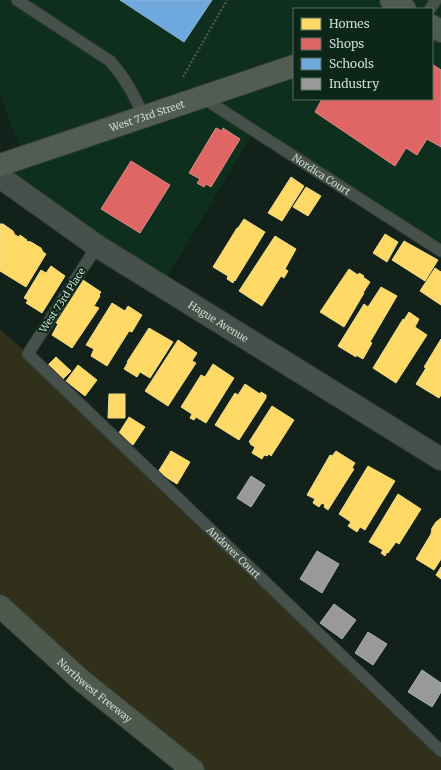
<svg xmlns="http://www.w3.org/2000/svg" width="441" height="770" viewBox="0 0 441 770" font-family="Merriweather,serif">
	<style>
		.built { fill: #0f2f1e; fill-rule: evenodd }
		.green { fill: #31301a }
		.homes { fill: #ffd966; stroke: #f0da86 }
		.shops { fill: #e06666; stroke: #da8986 }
		.schools { fill: #6fa8dc; stroke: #8bb7d9 }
		.industry { fill: #999; stroke: #a8adaa }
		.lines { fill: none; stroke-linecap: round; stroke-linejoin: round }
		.lane-casing { stroke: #323c36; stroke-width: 13 }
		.street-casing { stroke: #323c36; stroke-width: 24 }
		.secondary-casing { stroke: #323c36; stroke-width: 24 }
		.primary-casing { stroke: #323c36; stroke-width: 24 }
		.highway-casing { stroke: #323c36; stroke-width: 24 }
		.path { stroke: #4b564f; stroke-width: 2.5; stroke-dasharray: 2 2; stroke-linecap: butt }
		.lane { stroke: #47514b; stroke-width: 11 }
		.street { stroke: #47514b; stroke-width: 22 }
		.secondary { stroke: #515c53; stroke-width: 22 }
		.primary { stroke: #4e5b4f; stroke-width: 22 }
		.highway { stroke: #4d594c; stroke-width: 22 }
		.labels { text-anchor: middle; stroke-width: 4; stroke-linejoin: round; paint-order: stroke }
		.street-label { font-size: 10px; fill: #ccdbd1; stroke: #0c2719 }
	</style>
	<rect width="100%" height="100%" fill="#122119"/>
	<path class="built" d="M0,0H441V251L254,131L162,286L0,177L23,157L0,94ZM294,9H432V99H294Z"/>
	<path class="green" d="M0,329L28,354L441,751V770H193L0,606Z"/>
	<g class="homes">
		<path d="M291,177L304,186L282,221L268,213Z"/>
		<path d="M306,187L321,196L308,216L293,207Z"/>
		<path d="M244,219L265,232L235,281L234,280L233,283L227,279L228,276L213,267L237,228H238Z"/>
		<path d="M0,224H3L13,231L15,235L19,237L20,235L27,240L26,241L31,242L41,248L43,252L46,254L26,287L0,271Z"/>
		<path d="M385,234L398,242L387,262L373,253Z"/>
		<path d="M275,236L296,249L285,269L288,271L284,278L281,276L262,306L239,291Z"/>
		<path d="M404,241L438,260L425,281L392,260Z"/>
		<path d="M51,266L65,276L42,313L26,303L28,300L24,298L41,270L46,273Z"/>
		<path d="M435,268L441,272V305L420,291Z"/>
		<path d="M349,269L358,275L359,273L364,276L363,277L370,282L363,293H364L344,327L320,312Z"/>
		<path d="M83,280L101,292L99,295L100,296L94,306L99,308L72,348L52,335L58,324L55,322L62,311L61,310L79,283L80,284Z"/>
		<path d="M381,287L397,296L370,342L372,343L363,359L356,355V357L338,346L364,304L368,307Z"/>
		<path d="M112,303L125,311L128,306L142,315L132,332L129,331L107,366L91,356L94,349L86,345Z"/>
		<path d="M409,312L419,319L415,327L427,335L396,383L373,368L403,319L404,320Z"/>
		<path d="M149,328L173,342L150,378L140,372L137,377L124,369L128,362H127Z"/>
		<path d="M441,339V395L439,398L416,384L426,368L424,367Z"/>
		<path d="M178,340L197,353L192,361L196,363L168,406L145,391Z"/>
		<path d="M56,357L71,371L62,380L47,366Z"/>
		<path d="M213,364L234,378L206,423L196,417L194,420L190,418L192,414L181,407L201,375L205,377Z"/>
		<path d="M78,365L97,380L85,396L66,381Z"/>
		<path d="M245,384L260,394L261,392L266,395V398L239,440L215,425L235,393L238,395Z"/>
		<path d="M109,394H125V418H108Z"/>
		<path d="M272,406L294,420L271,456L269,454L267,456L264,455L262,459L252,453L255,447L250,444L251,443L249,442Z"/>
		<path d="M129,417L145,427L133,445L117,436Z"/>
		<path d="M171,451L190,462L177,484L158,472Z"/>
		<path d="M336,451L355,463L352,468L354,469L328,510L324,507L325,505L322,503L319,507L313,503L315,499L307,495L330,455L332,456Z"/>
		<path d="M368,466L395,481L365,530L360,527L357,532L348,526L351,522L339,514Z"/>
		<path d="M398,494L421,509L399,544L396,542L388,553L387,552L385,556L381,553L383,550L369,542Z"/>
		<path d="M441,518V559L434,570L416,559L431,534L432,528L436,522Z"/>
		<path d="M441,567V579L436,575Z"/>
	</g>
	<g class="shops">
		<path d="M432,64L441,70V147L427,139L417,155L406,148L395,166L315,112L322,99H432Z"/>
		<path d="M216,128L222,131L223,128L240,139L211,187L206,184L204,187L197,183L200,179L189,173Z"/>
		<path d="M131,161L170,185L140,233L101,209Z"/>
	</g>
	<path class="schools" d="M120,0H212L184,42Z"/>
	<g class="industry">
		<path d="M251,476L265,485L251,507L237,498Z"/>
		<path d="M317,551L339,564L322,593L300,579Z"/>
		<path d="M334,604L356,620L342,639L320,623Z"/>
		<path d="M368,632L387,644L373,665L355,653Z"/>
		<path d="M422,670L441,683V692L432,707L408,692Z"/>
	</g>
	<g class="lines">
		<defs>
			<g id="lane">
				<path d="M17,0L110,61C126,79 134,95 144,117"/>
				<path d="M430,9L436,0"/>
				<path id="s1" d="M203,98L441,251"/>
				<path id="s2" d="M97,246L28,354L441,751"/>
			</g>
			<g id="street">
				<path id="s3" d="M0,177L97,246L441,459"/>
			</g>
			<g id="secondary">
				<path id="s4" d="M0,165L294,66"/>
			</g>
			<g id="primary">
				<path d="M391,0L405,9"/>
				<path d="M432,26L441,31"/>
			</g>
			<g id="highway">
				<path id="s5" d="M0,606L81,680L193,770"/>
			</g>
		</defs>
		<use href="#lane" class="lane-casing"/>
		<use href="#street" class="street-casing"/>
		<use href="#secondary" class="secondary-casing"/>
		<use href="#primary" class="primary-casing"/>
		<use href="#highway" class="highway-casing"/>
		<path class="path" d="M183,77L227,0"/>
		<use href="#lane" class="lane"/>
		<use href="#street" class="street"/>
		<use href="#secondary" class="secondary"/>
		<use href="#primary" class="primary"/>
		<use href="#highway" class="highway"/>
	</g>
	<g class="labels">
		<g class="street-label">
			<text dy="4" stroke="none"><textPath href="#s4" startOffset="155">West 73rd Street</textPath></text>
			<text dy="4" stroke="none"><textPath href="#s1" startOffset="141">Nordica Court</textPath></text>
			<text transform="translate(62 300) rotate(-57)" y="4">West 73rd Place</text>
			<text dy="4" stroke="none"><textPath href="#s3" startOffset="262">Hague Avenue</textPath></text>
			<text dy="4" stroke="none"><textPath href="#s2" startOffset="414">Andover Court</textPath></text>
			<text dy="4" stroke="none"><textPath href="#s5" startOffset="127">Northwest Freeway</textPath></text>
		</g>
	</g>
	<rect x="293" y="8" width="140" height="92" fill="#0c2719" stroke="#596f63"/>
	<rect x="301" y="18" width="20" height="12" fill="#ffd966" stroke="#596f63"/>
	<text x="329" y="28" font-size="12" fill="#ccdbd1">Homes</text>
	<rect x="301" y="38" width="20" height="12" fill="#e06666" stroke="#596f63"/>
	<text x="329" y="48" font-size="12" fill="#ccdbd1">Shops</text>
	<rect x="301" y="58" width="20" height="12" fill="#6fa8dc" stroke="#596f63"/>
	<text x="329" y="68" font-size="12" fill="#ccdbd1">Schools</text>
	<rect x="301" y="78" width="20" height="12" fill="#999999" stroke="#596f63"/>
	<text x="329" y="88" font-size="12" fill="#ccdbd1">Industry</text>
</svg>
